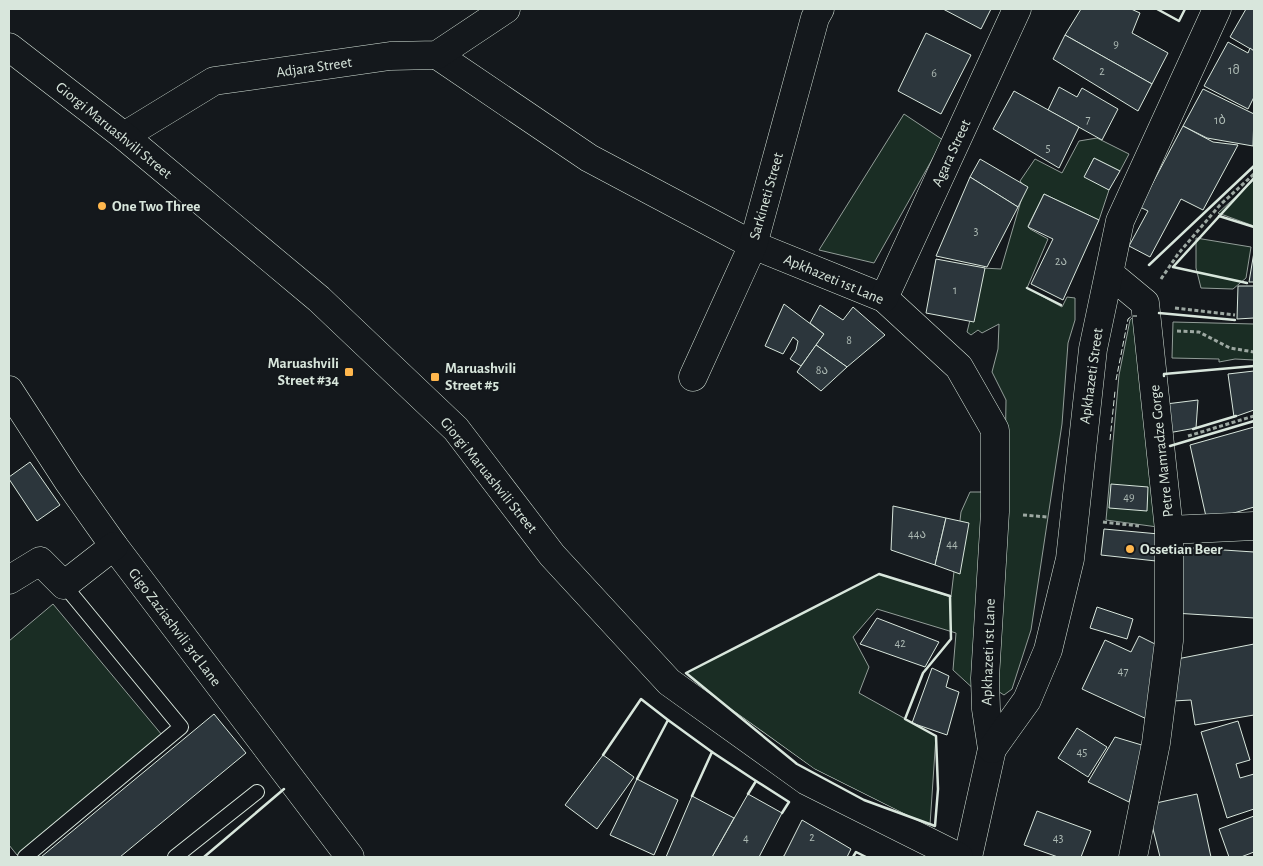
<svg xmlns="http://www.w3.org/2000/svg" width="1263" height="866" viewBox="0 0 1263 866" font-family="'Alegreya Sans','Noto Sans Georgian',sans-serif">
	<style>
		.green { fill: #1a2d24; stroke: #939e99 }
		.building { fill: #2c363c; stroke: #d8e6dc }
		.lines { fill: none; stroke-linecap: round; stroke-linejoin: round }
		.lane-casing { stroke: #d8e6dc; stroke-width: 16 }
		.street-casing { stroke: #d8e6dc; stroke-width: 29 }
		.secondary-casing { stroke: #d8e6dc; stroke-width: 29 }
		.path { stroke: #9da8a2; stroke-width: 3; stroke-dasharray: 4 2.5; stroke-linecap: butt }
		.lane { stroke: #14181c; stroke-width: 14 }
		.street { stroke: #14181c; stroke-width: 28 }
		.secondary { stroke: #14181c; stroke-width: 28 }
		.fence { stroke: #d8e6dc; stroke-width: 1; stroke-dasharray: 6 2.5; stroke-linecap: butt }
		.wall { stroke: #d8e6dc; stroke-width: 2.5 }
		.poi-dot { fill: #ffb74d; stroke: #14181c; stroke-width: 2 }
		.labels { text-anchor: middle; stroke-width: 4; stroke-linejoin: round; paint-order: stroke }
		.number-label { font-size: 12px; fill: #adbab4 }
		.street-label { font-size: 15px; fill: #d8e6dc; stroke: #14181c }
		.poi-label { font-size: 15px; font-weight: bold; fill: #d8e6dc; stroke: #14181c; text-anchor: start }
	</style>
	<rect width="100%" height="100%" fill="#14181c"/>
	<g class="green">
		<path d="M904,114L943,140L874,263L819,250Z"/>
		<path d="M1097,138L1129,154L1120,171L1094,158L1085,176L1109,190L1099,220L1044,194L1028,226L1030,229L1048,239L1027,288L1062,307L1067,297L1075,298V320L1068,343L1062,424L1031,630L1012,689L1004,695L993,688L1004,536L1006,400L992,372L998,349L999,324L982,333L978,330L971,335L967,332L983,268L1001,269L1025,187L1020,181L1035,159L1062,173L1079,141Z"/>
		<path d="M1253,181H1254V226L1218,213Z"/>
		<path d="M1196,238L1251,247L1246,278L1233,289L1201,288L1196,268Z"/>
		<path d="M1132,318H1136L1165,528L1106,520L1119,375L1130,320Z"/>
		<path d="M1173,322L1254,324V360L1235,359L1219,362V359L1172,358Z"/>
		<path d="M970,492H989L977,692L953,670L956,633L877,609L853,637L869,667L859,693L936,736L930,825L864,800L800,767L686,673L879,574L951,597L961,512Z"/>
		<path d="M53,604L162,735L17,855L9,845V641Z"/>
	</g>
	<g class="building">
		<path d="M943,9H991L981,29Z"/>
		<path d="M1081,9H1131L1140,13L1132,33L1168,53L1152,84L1065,35Z"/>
		<path d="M1246,9H1254V51L1230,37Z"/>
		<path d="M926,33L971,55L941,114L898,91Z"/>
		<path d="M1065,35L1152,84L1138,111L1053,59Z"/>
		<path d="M1228,42L1248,53L1250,48L1254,51V97L1248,109L1204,86Z"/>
		<path d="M1059,87L1077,97L1082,88L1118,109L1102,140L1048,110Z"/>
		<path d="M1203,89L1254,114L1253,146L1207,138L1183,126Z"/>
		<path d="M1014,91L1079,127L1059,168L993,129Z"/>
		<path d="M1183,126L1213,142L1238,145L1203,210L1181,199L1150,257L1129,246L1148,211L1140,207Z"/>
		<path d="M1094,158L1120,171L1109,190L1084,177Z"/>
		<path d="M980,159L1028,187L1018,207L970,177Z"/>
		<path d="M970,177L1018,207L987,267L936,256Z"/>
		<path d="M1044,194L1099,220L1063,300L1031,284L1053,239L1028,227Z"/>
		<path d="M1254,252V282H1249Z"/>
		<path d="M936,259L985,268L974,322L926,313Z"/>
		<path d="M1238,286H1254V318L1237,319Z"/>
		<path d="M784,304L824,334L801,366L790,359L796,350L798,341L793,337L783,354L765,346Z"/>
		<path d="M820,305L843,320L853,307L885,335L847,367L816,345L824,334L810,323Z"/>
		<path d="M816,345L847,367L821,391L797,372Z"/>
		<path d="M1254,371V410L1234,417L1228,374Z"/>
		<path d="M1198,400L1196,428L1168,433L1166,404Z"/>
		<path d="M1254,427V507L1207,521L1190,445Z"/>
		<path d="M30,462L60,505L37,521L9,479V477Z"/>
		<path d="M1111,484L1148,487L1147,511L1109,508Z"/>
		<path d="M893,506L946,518L935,565L891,550Z"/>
		<path d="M946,518L969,523L960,574L935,565Z"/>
		<path d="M1104,529L1159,534L1156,561L1101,555Z"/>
		<path d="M1178,547L1254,552V618L1174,613Z"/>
		<path d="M1097,607L1133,619L1127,639L1090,628Z"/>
		<path d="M877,618L939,642L925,667L860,644Z"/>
		<path d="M1139,636L1157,645L1151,721L1082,689L1105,640L1131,652Z"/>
		<path d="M1254,644V715L1195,725L1191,700L1173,701L1177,659Z"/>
		<path d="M932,668L949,676L946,687L959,692L947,735L912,723Z"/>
		<path d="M214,714L246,753L120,857H41Z"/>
		<path d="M1238,721L1250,760L1236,764L1240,778L1254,774V809L1227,818L1201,732Z"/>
		<path d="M1077,728L1107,747L1088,777L1058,758Z"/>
		<path d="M1115,737L1145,746L1129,802L1088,782Z"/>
		<path d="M603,755L634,777L597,829L565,805Z"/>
		<path d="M637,779L678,800L654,855L610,835Z"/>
		<path d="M748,794L782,813L759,857H712Z"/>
		<path d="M1197,794L1211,857H1160L1147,805Z"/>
		<path d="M692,796L734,818L712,857H666Z"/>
		<path d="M1037,811L1091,831L1081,857H1058L1024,845Z"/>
		<path d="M1254,816V852L1241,857H1229L1219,829Z"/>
		<path d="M802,820L851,849L847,857H781L784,856Z"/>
	</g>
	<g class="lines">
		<defs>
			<g id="lane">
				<path d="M25,857L181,727L64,585"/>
				<path d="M175,857L257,792"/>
			</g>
			<g id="street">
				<path d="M437,55L589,158L753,245L884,298L959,367L995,430V512L985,678L986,709L992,749L968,857"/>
				<path d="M124,136L214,81L390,56L437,55L506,9"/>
				<path d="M1110,274L1145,303L1169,530V641L1156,743L1133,857"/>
				<path d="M884,298L1017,9"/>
				<path d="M693,377L753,245L815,18L820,9"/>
				<path d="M9,390L68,481L114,546L350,857"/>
				<path d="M1169,530L1254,526"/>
				<path d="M9,580L40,561L64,585L114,546"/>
				<path d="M992,749L1027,700L1048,650L1070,559L1093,349L1120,221L1217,9"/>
			</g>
			<path id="secondary" d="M9,47L124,136L319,299L456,429L552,555L669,682L807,781L959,857"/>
		</defs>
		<use href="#lane" class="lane-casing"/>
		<use href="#street" class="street-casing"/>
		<use href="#secondary" class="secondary-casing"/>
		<g class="path">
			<path d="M1161,279L1178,254L1220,205L1254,174"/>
			<path d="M1175,308L1235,315"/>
			<path d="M1177,331L1199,332L1230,348L1254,352"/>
			<path d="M1188,436L1254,416"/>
			<path d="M1023,515L1047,517"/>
			<path d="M1103,522L1139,526"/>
		</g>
		<use href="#lane" class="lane"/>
		<use href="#street" class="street"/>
		<use href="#secondary" class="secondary"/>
		<g class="fence">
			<path d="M1116,380L1128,319L1132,316H1137"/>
			<path d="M1110,440L1115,391"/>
		</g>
		<g class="wall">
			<path d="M1157,9L1179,21L1185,9"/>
			<path d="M1219,216L1254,227"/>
			<path d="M1149,265L1254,166"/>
			<path d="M1247,283L1173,267L1254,178"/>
			<path d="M1027,288L1061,305"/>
			<path d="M1159,313L1235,320"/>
			<path d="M1164,376V374L1254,366"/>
			<path d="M1193,429L1236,416"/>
			<path d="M1170,446L1254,421"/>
			<path d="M879,574L950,596L951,639L923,673L905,719L936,736L938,789L935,826L864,800L797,764L686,673Z"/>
			<path d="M603,755L641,699L668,720"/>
			<path d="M637,779L668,720L712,752"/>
			<path d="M756,781L789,802L782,813"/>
			<path d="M692,796L712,752L756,781L748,794"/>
			<path d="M204,857L284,789"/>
			<path d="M853,857L856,852L866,857"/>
		</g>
	</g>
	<g class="poi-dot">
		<circle cx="102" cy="206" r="5"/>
		<rect x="344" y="367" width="10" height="10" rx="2.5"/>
		<rect x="430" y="372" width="10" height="10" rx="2.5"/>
		<circle cx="1130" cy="549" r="5"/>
	</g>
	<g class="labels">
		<g class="number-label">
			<text x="1116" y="48">9</text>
			<text x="1234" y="74">1მ</text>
			<text x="1102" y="75">2</text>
			<text x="934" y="77">6</text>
			<text x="1088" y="123">7</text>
			<text x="1220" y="124">1ბ</text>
			<text x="1048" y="152">5</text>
			<text x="976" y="235">3</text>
			<text x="1061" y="265">2ა</text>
			<text x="955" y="294">1</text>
			<text x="849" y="344">8</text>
			<text x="822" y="374">8ა</text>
			<text x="1129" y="501">49</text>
			<text x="917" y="538">44ა</text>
			<text x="952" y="548">44</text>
			<text x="900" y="647">42</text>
			<text x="1123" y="675">47</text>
			<text x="1082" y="756">45</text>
			<text x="812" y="841">2</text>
			<text x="746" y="842">4</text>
			<text x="1058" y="842">43</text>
		</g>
		<g class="street-label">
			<text transform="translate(314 67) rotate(-8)" y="5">Adjara Street</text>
			<text transform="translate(114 130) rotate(39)" y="5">Giorgi Maruashvili Street</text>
			<text transform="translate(951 153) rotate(-65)" y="5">Agara Street</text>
			<text transform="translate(766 196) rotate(-74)" y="5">Sarkineti Street</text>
			<text transform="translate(834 279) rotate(23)" y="5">Apkhazeti 1st Lane</text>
			<text transform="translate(1091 376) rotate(-82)" y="5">Apkhazeti Street</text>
			<text transform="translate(1161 451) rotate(-96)" y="5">Petre Mamradze Gorge</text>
			<text transform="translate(489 475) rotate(51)" y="5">Giorgi Maruashvili Street</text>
			<text transform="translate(175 627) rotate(53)" y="5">Gigo Zaziashvili 3rd Lane</text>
			<text transform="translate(988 652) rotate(-88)" y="5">Apkhazeti 1st Lane</text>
		</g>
		<g class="poi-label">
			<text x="112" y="211">One Two Three</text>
			<text x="339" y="368" text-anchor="end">Maruashvili<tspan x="339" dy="17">Street #34</tspan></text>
			<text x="445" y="373">Maruashvili<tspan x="445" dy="17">Street #5</tspan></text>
			<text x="1140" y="554">Ossetian Beer</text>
		</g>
	</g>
	<rect width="1263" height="866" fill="none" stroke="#d8e6dc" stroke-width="20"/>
</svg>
